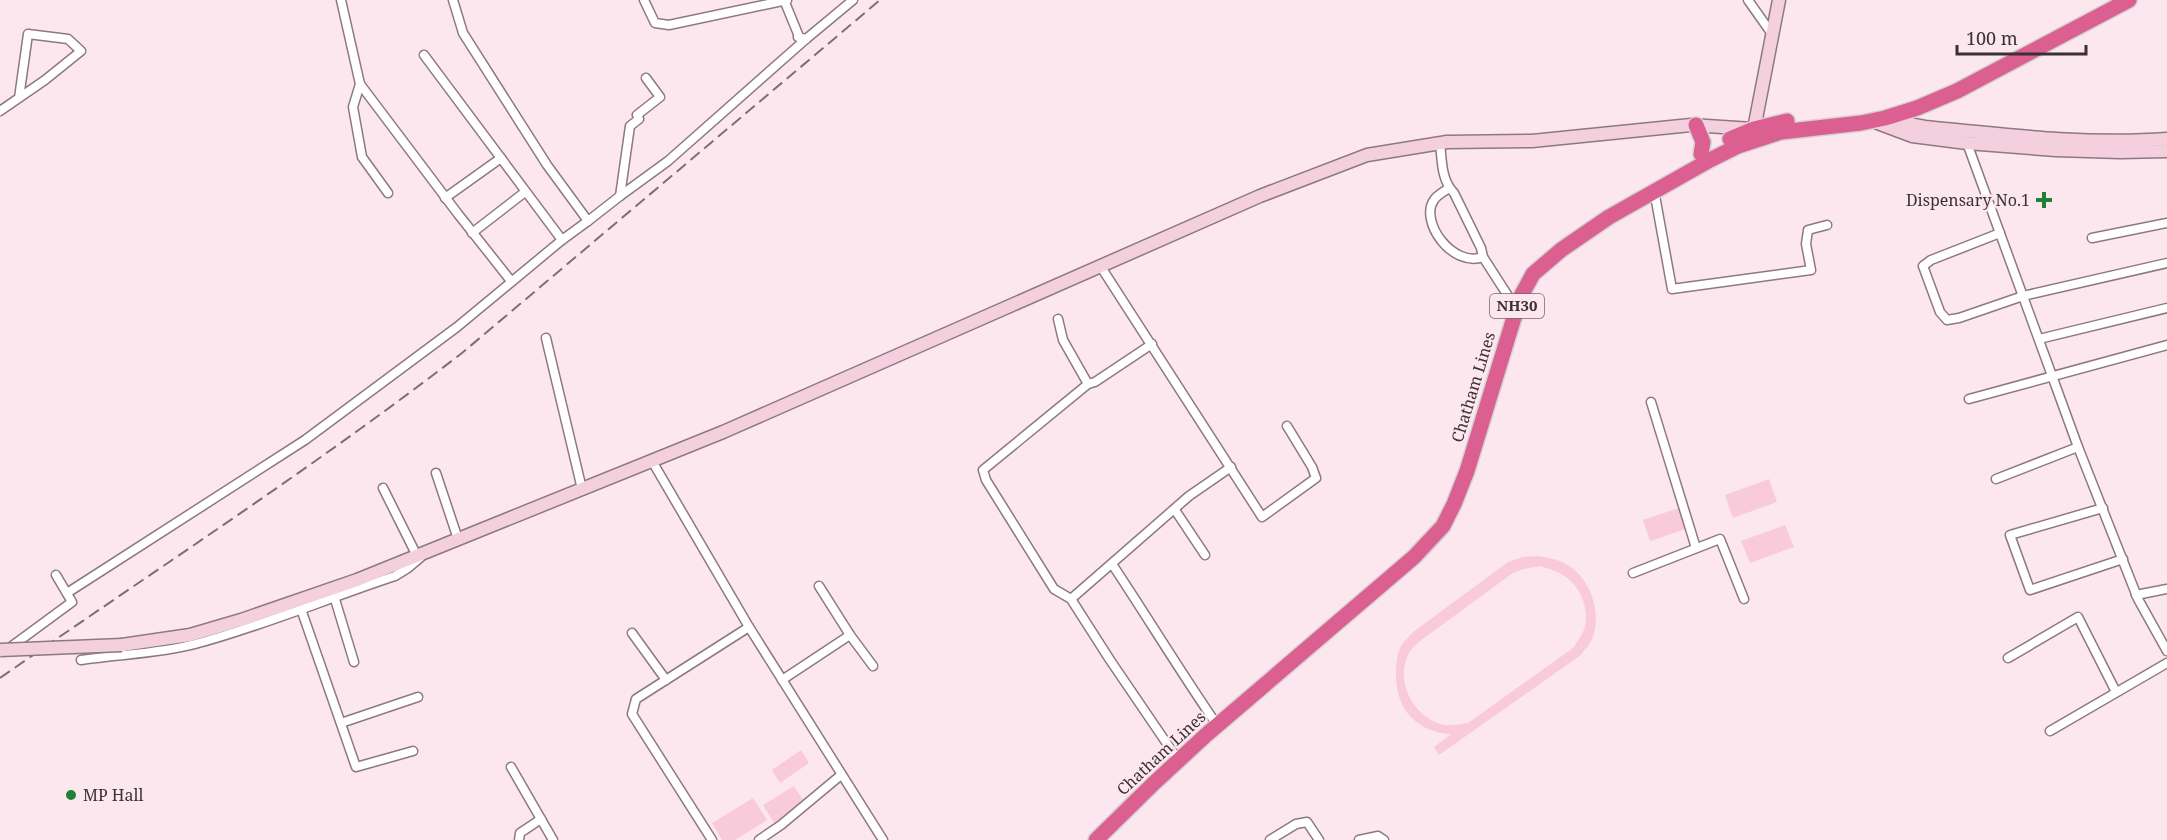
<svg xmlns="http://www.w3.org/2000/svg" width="2167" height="840" viewBox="0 0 2167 840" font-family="'Noto Serif',serif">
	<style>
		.green { fill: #f9cbda; fill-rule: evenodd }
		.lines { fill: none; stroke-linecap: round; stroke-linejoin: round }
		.street-casing { stroke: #8d797f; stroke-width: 11 }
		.secondary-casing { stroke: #8d797f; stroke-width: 15 }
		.highway-casing { stroke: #d3d2d2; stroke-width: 18 }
		.street { stroke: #fff; stroke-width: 8 }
		.secondary { stroke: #f4cfde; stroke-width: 12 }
		.highway { stroke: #dc5f92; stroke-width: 15 }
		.rail { stroke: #7c6f73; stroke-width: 2; stroke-dasharray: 12 6; stroke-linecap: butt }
		.secondary-bridge-casing { stroke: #8d797f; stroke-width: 15; stroke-linecap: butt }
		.secondary-bridge { stroke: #f4cfde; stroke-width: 12 }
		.poi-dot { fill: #1d8235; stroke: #fde7ee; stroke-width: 2 }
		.labels { text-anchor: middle; stroke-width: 5; stroke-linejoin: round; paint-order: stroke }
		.shield { fill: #fde7ee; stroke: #74686b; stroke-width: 1.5 }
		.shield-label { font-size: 15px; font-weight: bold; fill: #393133 }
		.poi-label { font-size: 16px; fill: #393133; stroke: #fde7ee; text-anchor: end }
		.street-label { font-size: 16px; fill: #393133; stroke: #fde7ee }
	</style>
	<rect width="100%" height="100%" fill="#fde7ee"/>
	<g class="green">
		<path d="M1769,479L1777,502L1733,518L1725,495Z"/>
		<path d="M1679,508L1686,529L1650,541L1643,520Z"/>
		<path d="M1785,525L1794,547L1750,563L1741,541Z"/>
		<path d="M1538,556C1548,558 1558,559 1566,564C1590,577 1603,613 1592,639C1590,645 1584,650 1581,655L1439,755L1434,747L1451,734C1416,732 1395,708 1396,673C1396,664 1397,654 1401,646C1404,641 1410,636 1413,632L1508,562L1523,557ZM1540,566C1549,569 1558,571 1566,577C1582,588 1591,614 1583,632C1580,638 1576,643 1573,648L1468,723C1460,724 1453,726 1445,725C1415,719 1395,684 1408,655C1410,650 1416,645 1420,641L1513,573L1524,569Z"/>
		<path d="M801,750L809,763L780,783L772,770Z"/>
		<path d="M794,786L805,803L774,823L763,805Z"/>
		<path d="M753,798L767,820L735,840H722L712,823Z"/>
	</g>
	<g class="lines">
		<defs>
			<g id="street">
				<path d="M341,0L360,84L458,214L511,281"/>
				<path d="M644,0L655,23L669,25L787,0"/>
				<path d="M784,0L798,34V37L806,39"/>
				<path d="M1748,0L1772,34"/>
				<path d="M424,55L562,240"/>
				<path d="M360,84L353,107L362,157L388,193"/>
				<path d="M0,111L45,80L81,51L68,39L28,34L19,98"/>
				<path d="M1440,143C1442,160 1441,180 1454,193L1481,248L1483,257L1510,299"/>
				<path d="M1967,143L2078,447L2138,599L2167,651"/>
				<path d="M1449,188C1445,191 1437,195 1434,200C1419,221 1452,268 1483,257"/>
				<path d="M1654,190L1672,289L1811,270L1806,244L1808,230L1827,225"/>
				<path d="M620,196L668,161L806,39L853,0"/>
				<path d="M445,198L501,158"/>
				<path d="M588,221L620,196L630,126L639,119L637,115L660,97L646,78"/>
				<path d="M472,233L525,192"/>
				<path d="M2000,233L1931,260L1923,266L1940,312L1947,320L1959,318L2023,296L2167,263"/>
				<path d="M2092,238L2167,223"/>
				<path d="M1101,267L1262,517L1316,478L1312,467L1287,426"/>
				<path d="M1058,319L1063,340L1088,384"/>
				<path d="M546,338L582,489"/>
				<path d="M2039,339L2167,308"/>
				<path d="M1152,344L1095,382L1088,384L983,470L986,480L1054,589L1071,599L1110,660L1174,754"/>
				<path d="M1969,399L2167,345"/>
				<path d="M1651,402L1696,548"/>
				<path d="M652,461L749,627L636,699L632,714L712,840"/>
				<path d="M436,473L458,539"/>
				<path d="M1996,479L2078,447"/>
				<path d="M383,488L417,556"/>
				<path d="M2103,508L2010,535L2030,590L2123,559"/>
				<path d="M1175,510L1205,555"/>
				<path d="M1112,564C1146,615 1178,668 1213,719"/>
				<path d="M1633,573L1720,539L1744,599"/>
				<path d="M819,586L850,635"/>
				<path d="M67,593L305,440L457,327L562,240L588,221L547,165L463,33L453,0"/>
				<path d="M2136,595L2167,589"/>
				<path d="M334,596L354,662"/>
				<path d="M1071,599L1189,496L1231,467"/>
				<path d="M301,609L356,767L413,751"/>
				<path d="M749,627L883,840"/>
				<path d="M632,633L666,680"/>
				<path d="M8,649L72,602L56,575"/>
				<path d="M2008,658L2078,617L2116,692"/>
				<path d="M81,660C119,654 158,654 195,644C263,626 328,598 395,576L408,568L421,557"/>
				<path d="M782,680L850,635L873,666"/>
				<path d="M341,723L418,697"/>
				<path d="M2050,731L2167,663"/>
				<path d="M511,767L553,840"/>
				<path d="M519,840L520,833L541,819"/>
				<path d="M759,840L781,825L841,775"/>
				<path d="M1270,840L1296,824L1307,822L1319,840"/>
				<path d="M1359,840L1378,836L1384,840"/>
			</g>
			<g id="secondary">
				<path d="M1892,116L1914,125L1925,127C2006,135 2086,145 2167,139"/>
				<path d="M1872,121L1912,136L1967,143L2056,150L2120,152L2167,151"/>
				<path d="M1756,136L1754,129L1779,0"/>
				<path d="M122,645L190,635L241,620L357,580L723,432L1260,196L1367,155L1447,142L1532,141L1691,125L1753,129"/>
			</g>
			<g id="highway">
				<path d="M1696,125L1703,142L1701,154"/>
				<path d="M1730,139L1754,129L1787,121"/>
				<path d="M1096,840L1153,784L1206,735L1414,557L1443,526L1454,504L1467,471L1520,298L1533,274L1561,250L1609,217L1710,160L1738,146L1781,132L1861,123L1885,118L1917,108L1957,91L2129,0"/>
			</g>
		</defs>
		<use href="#street" class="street-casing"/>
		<use href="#secondary" class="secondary-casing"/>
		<use href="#highway" class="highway-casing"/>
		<use href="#street" class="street"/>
		<use href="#secondary" class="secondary"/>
		<use href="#highway" class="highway"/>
		<path class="rail" d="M0,678C155,570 313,468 462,353L880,0"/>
		<defs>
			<path id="secondary-bridge" d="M0,650L122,645"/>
		</defs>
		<use href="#secondary-bridge" class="secondary-bridge-casing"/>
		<use href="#secondary-bridge" class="secondary-bridge"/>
	</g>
	<g class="poi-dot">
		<path d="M2041 191h6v6h6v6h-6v6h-6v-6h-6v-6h6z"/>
		<circle cx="71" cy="795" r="6"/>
	</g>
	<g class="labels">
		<rect class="shield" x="1490" y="294" width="54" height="24" rx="4.5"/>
		<g class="shield-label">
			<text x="1517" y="311">NH30</text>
		</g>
		<g class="poi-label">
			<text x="2030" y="206">Dispensary No.1</text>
			<text x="83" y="801" text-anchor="start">MP Hall</text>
		</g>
		<g class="street-label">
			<text transform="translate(1473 387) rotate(-73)" y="6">Chatham Lines</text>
			<text transform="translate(1161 753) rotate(-43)" y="6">Chatham Lines</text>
		</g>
	</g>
	<path d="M1957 45v9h129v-9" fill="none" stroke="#393133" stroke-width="3"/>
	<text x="1966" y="45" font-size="18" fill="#393133" stroke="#fde7ee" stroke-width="4.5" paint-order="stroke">100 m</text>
</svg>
